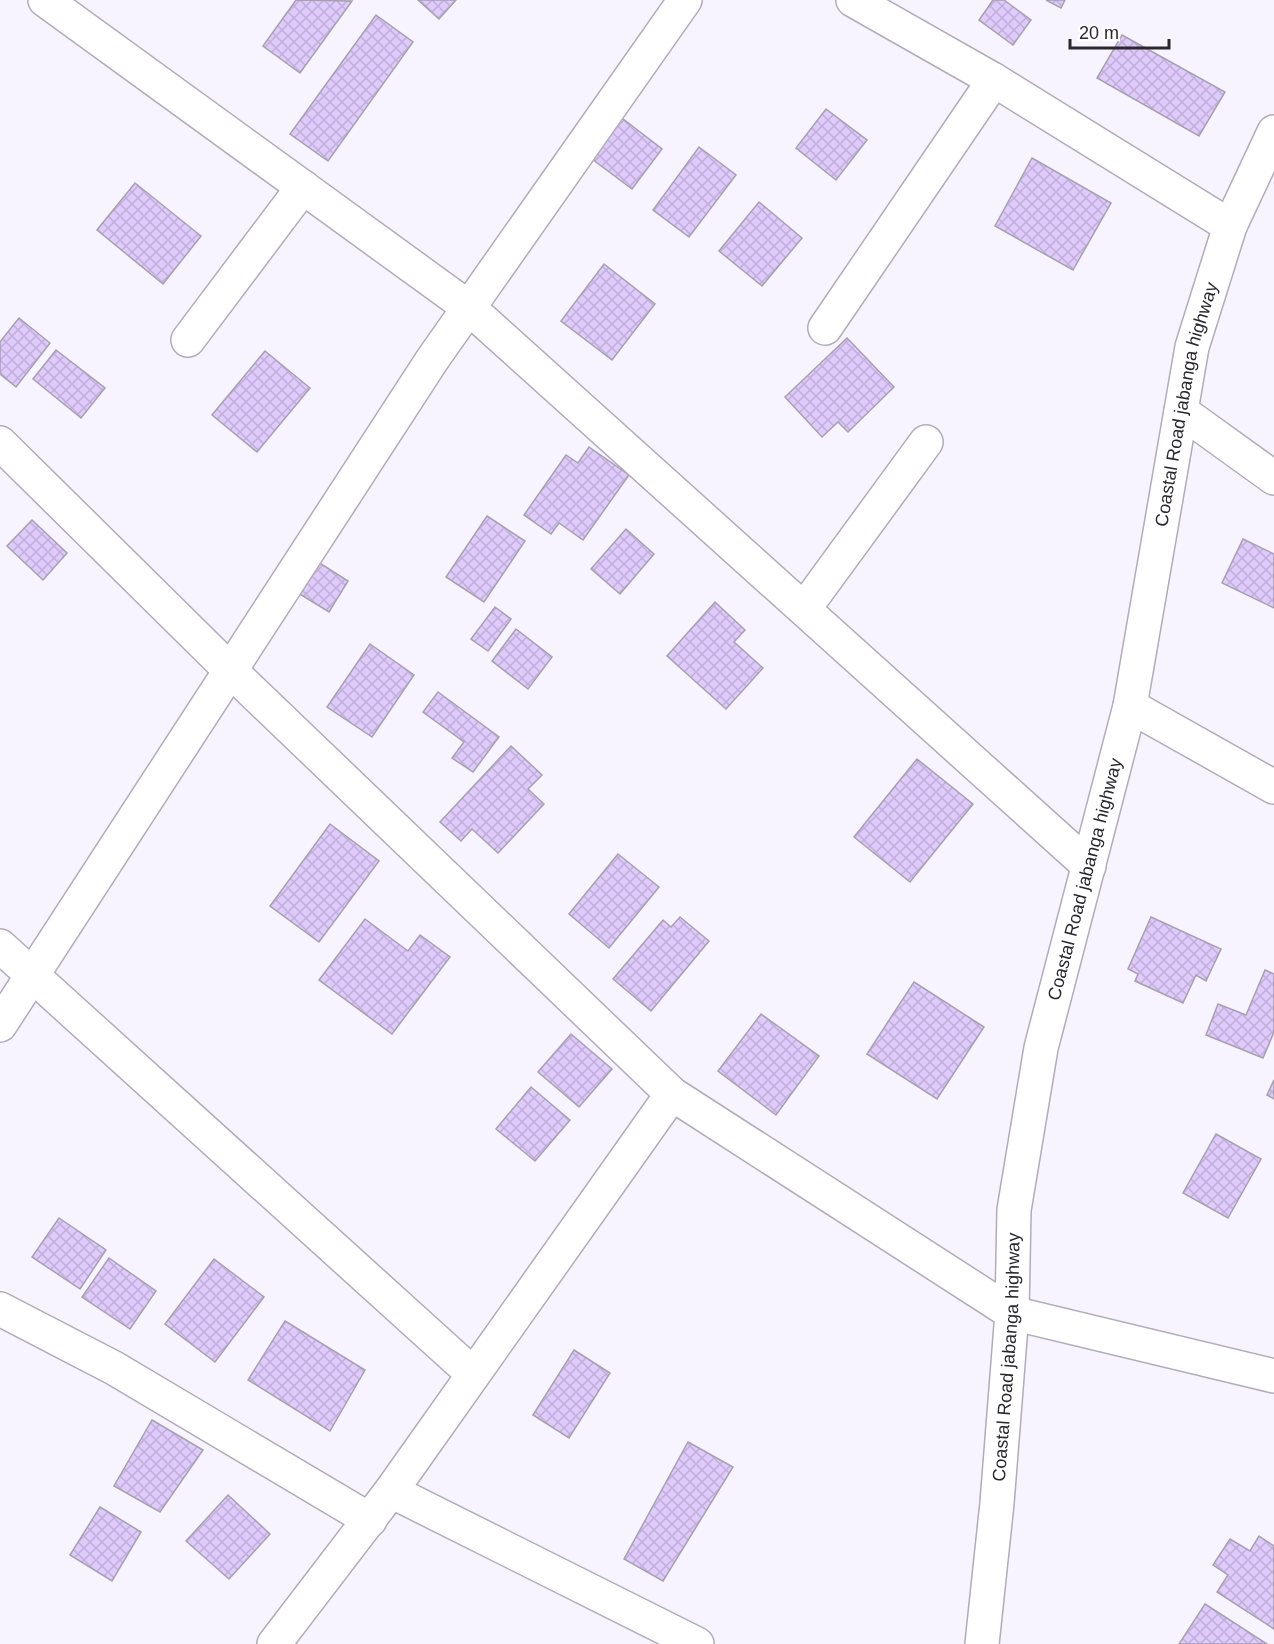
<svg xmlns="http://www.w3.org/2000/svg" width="1274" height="1644" viewBox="0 0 1274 1644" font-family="Arial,sans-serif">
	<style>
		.building { fill: url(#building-cross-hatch); stroke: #a6a0b0; stroke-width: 1.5 }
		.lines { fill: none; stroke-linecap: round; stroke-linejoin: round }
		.minor-casing { stroke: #b2abbb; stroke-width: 36 }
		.minor { stroke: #fff; stroke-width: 33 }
		.labels { text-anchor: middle; stroke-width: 4.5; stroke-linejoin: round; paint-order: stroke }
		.street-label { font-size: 18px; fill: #2a272d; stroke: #fff }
	</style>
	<defs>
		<pattern id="building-cross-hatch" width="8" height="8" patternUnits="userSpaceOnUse" patternTransform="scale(1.5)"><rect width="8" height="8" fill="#dfcafc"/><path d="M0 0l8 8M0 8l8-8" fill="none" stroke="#c0aed8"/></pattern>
	</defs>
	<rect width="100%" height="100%" fill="#f8f4ff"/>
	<g class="building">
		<path d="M296,0L352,1L300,73L263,46Z"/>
		<path d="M418,0H456L439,19Z"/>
		<path d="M993,0H1004L1031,20L1013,45L979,20Z"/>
		<path d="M1046,0H1065L1061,8Z"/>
		<path d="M376,15L413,42L328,161L290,134Z"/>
		<path d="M1122,35L1225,92L1199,136L1097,78Z"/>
		<path d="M826,109L867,140L836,180L796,148Z"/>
		<path d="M618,115L662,149L632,189L588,156Z"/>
		<path d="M699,147L736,175L689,237L653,210Z"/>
		<path d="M1032,158L1111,203L1073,270L995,226Z"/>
		<path d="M135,183L201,236L163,284L97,230Z"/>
		<path d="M759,202L802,238L762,286L719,251Z"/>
		<path d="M604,264L655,304L612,360L561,321Z"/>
		<path d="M19,318L50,343L16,387L0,374V342Z"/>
		<path d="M847,338L894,387L848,432L838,422L822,437L785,397Z"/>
		<path d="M56,350L105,388L81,418L33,379Z"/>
		<path d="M265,351L310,388L257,452L212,415Z"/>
		<path d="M589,447L629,475L583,540L559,523L551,534L524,515L566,455L578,463Z"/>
		<path d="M487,516L525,541L484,602L446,577Z"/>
		<path d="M32,520L67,553L43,580L7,546Z"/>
		<path d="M626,529L654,554L620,594L591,569Z"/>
		<path d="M1243,539L1274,554V608L1222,583Z"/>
		<path d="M318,562L348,581L329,612L298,593Z"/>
		<path d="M715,602L745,630L734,642L763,668L726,709L667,656Z"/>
		<path d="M495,607L511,619L488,651L471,639Z"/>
		<path d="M516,629L552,657L528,689L492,661Z"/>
		<path d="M370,644L414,675L372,737L327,707Z"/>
		<path d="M438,692L499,737L473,772L452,758L464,742L423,712Z"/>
		<path d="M511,746L542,775L528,789L544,804L498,853L472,829L461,841L440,822Z"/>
		<path d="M917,759L973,804L910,882L854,837Z"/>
		<path d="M330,824L379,861L319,942L270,906Z"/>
		<path d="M618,854L659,887L609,948L569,914Z"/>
		<path d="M680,917L709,941L651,1011L613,979L663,920L671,927Z"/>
		<path d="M1151,917L1221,949L1206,981L1196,975L1183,1003L1135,981L1138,974L1128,969Z"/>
		<path d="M365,919L408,951L420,935L450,957L392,1034L319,980Z"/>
		<path d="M1265,970L1274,974V1032L1263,1058L1206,1035L1218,1004L1246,1015Z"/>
		<path d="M914,982L984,1027L937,1099L867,1054Z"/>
		<path d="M761,1014L819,1056L776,1115L718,1071Z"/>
		<path d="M571,1034L612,1069L579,1107L538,1072Z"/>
		<path d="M1274,1080V1099L1267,1095Z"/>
		<path d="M531,1087L570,1120L535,1161L496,1129Z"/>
		<path d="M1216,1134L1261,1159L1228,1218L1183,1193Z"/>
		<path d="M59,1218L106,1250L80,1289L32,1257Z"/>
		<path d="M109,1258L156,1291L130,1329L82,1297Z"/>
		<path d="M214,1259L264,1297L215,1362L165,1324Z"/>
		<path d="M285,1321L365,1370L330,1431L248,1380Z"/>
		<path d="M574,1350L610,1373L569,1438L533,1415Z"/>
		<path d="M152,1420L203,1450L160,1512L114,1486Z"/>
		<path d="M688,1442L733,1467L663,1581L624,1559Z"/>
		<path d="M228,1495L270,1534L229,1579L186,1541Z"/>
		<path d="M100,1507L141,1532L112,1581L70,1555Z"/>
		<path d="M1259,1536L1274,1546V1629L1217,1592L1228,1575L1213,1565L1230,1539L1250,1551Z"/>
		<path d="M1205,1604L1267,1644H1179Z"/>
	</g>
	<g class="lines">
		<defs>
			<g id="minor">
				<path d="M45,0L468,307L1089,866"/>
				<path d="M853,0L994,80L1230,226"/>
				<path d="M825,328L994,80"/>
				<path d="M188,340L303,187"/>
				<path d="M1181,411L1274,478"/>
				<path d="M0,443L232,672L672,1094L1012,1313L1274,1376"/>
				<path d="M804,609L926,442"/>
				<path d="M1130,706L1274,787"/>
				<path d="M0,946L473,1374"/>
				<path d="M0,1025L432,360L685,0"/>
				<path d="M0,1309L114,1368L370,1520"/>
				<path d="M391,1491L697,1644"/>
				<path d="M274,1644L391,1491L672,1094"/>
				<path id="s1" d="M982,1644L997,1503L1012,1313L1014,1210L1041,1048L1130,706L1192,347L1230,226L1274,132"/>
			</g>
		</defs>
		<use href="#minor" class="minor-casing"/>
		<use href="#minor" class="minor"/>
	</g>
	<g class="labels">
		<g class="street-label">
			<text dy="6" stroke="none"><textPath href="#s1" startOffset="1260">Coastal Road jabanga highway</textPath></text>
			<text dy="6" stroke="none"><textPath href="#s1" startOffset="774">Coastal Road jabanga highway</textPath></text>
			<text dy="6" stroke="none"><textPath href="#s1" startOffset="288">Coastal Road jabanga highway</textPath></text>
		</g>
	</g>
	<path d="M1070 39v9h99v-9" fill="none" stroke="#2a272d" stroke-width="3"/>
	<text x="1079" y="39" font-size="18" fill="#2a272d" stroke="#ffffff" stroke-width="4.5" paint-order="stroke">20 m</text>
</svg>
